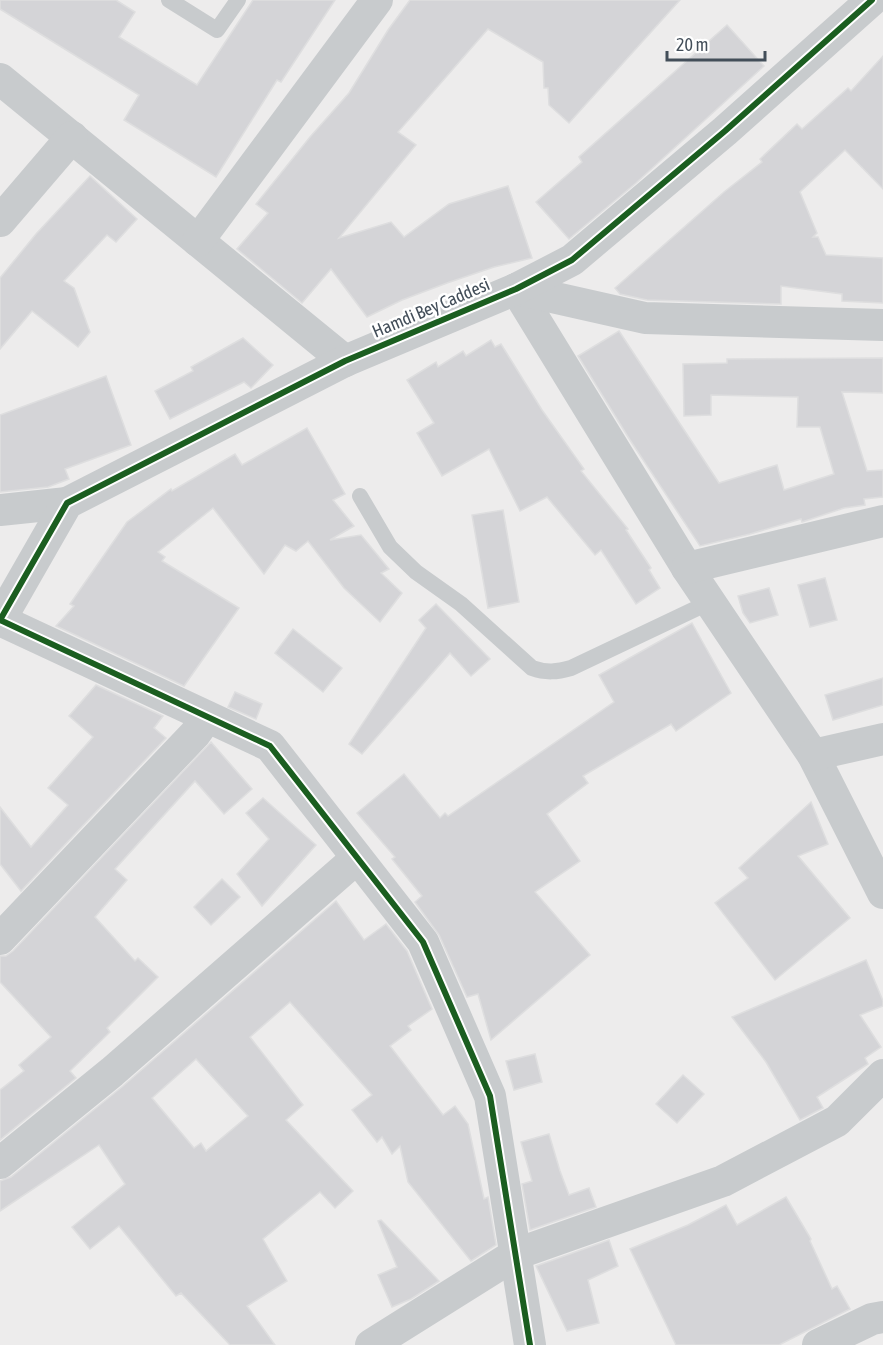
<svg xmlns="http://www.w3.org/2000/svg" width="883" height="1345" viewBox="0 0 883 1345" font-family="'Asap Condensed',sans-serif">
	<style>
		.building { fill: #d4d4d7; stroke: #dededf; stroke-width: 1.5; fill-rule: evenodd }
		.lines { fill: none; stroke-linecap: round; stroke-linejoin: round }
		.lane { stroke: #c8cbcd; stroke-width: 16 }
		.street { stroke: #c8cbcd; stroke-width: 32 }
		.cycleway-casing { stroke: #fff; stroke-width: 10 }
		.cycleway { stroke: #1b5e20; stroke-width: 6 }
		.labels { text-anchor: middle; stroke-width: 5; stroke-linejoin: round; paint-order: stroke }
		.street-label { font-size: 18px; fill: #434e59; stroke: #fff }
	</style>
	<rect width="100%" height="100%" fill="#edecec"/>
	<g class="building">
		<path d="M0,0H116L135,12L119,37L197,85L253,0H335L281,82L277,80L216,177L124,120L139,95L0,9Z"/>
		<path d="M410,0H680L569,123L549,105L548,88H544L543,62L488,29L398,132L416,145L339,238L391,222L404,237L449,204L508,186L532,258L494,267L447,283L402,300L367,317L331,269L302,303L237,249L268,213L256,204L310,137L349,93L388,30Z"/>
		<path d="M727,25L764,66L636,183L569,239L536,202L582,162L579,157Z"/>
		<path d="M883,56V189L845,150L800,192L817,233L813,237H818L826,255L883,258V303L842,301V294L781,286V304L647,300L620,294L615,288L724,192L762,162L760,159L797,124L802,129L848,88L851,91Z"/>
		<path d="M90,176L137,219L116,242L107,235L64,281L74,288L90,332L78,347L32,311L0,349V278L36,234Z"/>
		<path d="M619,331L719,483L777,465L784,490L834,474L820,427H797L798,397L711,395V415L684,416L683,364L727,363V359L883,358V393L842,392L867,471L883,470V497L864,499L865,505L844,508L802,522L801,519L750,534L700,546L630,440L578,356Z"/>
		<path d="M243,338L273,365L251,388L244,382L170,419L155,391L193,371L191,367Z"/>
		<path d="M491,340L495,347L501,344L542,410L584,469L581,471L628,529L626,530L651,568L649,570L660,588L636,604L601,550L595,555L547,497L520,511L489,449L442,476L417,433L434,423L407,380L436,362L438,367L463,351L466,356Z"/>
		<path d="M106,376L131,445L65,469L69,479L48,487L0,492V415Z"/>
		<path d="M307,428L345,494L333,500L354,526L330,540L361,535L389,569L381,573L402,593L380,622L344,588L308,541L296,551L285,545L264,574L213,508L158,552L165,557L162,561L239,608L184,686L56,626L74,606L70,604L127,522L171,489L172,491L235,454L242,465Z"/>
		<path d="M503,510L519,602L488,608L472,515Z"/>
		<path d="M825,578L837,620L810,627L798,585Z"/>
		<path d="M769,588L778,615L750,623L743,613L738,596Z"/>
		<path d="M436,604L490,659L471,676L450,653L362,754L349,744L426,628L419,620Z"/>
		<path d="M692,623L731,693L676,731L671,724L583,776L588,783L547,814L580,861L535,892L590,955L491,1040L478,994L467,997L439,935L415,902L422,896L392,859L395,857L357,813L404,774L440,818L445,813L448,816L614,702L599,675Z"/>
		<path d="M293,629L342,668L323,692L275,653Z"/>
		<path d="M883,678V705L833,720L825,695Z"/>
		<path d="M96,685L163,716L154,728L166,738L21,891L0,864V807L31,847L68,805L48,788L93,737L69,716Z"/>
		<path d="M235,692L262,704L256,719L228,707Z"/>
		<path d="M211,742L252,789L224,814L195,781L115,869L127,880L95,917L135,961L138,958L158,977L107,1028L110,1032L70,1071L76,1078L0,1140V1090L24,1071L19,1065L51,1037L0,982V956H6L13,951Z"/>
		<path d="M263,798L316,845L262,906L237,874L269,839L246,813Z"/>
		<path d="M811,802L828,844L798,856L850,918L775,980L715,903L748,878L739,868Z"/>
		<path d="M222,879L240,897L211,925L194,907Z"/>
		<path d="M336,901L364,940L386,924L407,951L432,1009L408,1026L411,1030L390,1046L443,1115L455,1106L468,1124L484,1199L488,1197L496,1245L471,1261L408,1182L400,1146L392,1154L382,1137L377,1142L352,1110L372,1095L290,1002L250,1037L303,1105L286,1120L353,1191L335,1208L320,1192L263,1239L287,1281L247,1306L275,1345H230L181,1293L176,1296L119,1226L90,1249L72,1227L125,1184L99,1145L0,1211V1181L11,1177L123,1086ZM196,1059L248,1116L206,1151L201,1143L194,1148L152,1098Z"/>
		<path d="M866,960L883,1001V1006L860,1015L881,1047L865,1058L868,1064L817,1097L823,1108L800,1120L766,1062L732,1017Z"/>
		<path d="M535,1054L542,1082L514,1090L506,1061Z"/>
		<path d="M683,1075L704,1094L677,1123L656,1104Z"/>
		<path d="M549,1134L560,1171L569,1195L589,1188L596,1207L530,1230L522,1184L532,1181L521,1142Z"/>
		<path d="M786,1197L811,1239L810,1241L832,1289L837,1286L850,1309L779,1345H676L630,1249L688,1225L726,1205L737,1225Z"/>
		<path d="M381,1220L439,1281L411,1299L392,1307L378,1275L397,1267L378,1221Z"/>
		<path d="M609,1240L618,1266L588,1280L599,1323L567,1331L536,1266Z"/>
	</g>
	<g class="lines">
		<g class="lane">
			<path d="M169,0L217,30L238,0"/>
			<path d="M360,496L390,547L416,572L461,604L532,668C546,673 557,672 571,668L710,602"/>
		</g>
		<g class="street">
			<path d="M0,79L345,361"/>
			<path d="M0,221L72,137"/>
			<path d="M198,241L377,0"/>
			<path d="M516,289L687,568L813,755L883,893"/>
			<path d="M516,289L645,318L883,325"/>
			<path d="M0,510L67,503"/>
			<path d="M687,568L883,521"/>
			<path d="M0,620L67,503L345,361L516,289L572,260L725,131L872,0"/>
			<path d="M0,620L270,746L423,942L490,1096L530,1345"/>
			<path d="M813,755L883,739"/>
			<path d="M0,939L195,734L207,717"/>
			<path d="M0,1163L112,1072L357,858"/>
			<path d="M371,1345L516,1254L723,1181L837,1121L883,1075"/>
			<path d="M818,1345L872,1319L883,1317"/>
		</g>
		<defs>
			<g id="cycleway">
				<path d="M0,620L67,503L345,361L516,289L572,260L725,131L872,0"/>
				<path d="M0,620L270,746L423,942L490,1096L530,1345"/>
			</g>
		</defs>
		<use href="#cycleway" class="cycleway-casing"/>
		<use href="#cycleway" class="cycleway"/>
	</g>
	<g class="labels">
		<g class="street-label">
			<text transform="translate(431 308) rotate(-23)" y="6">Hamdi Bey Caddesi</text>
		</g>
	</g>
	<path d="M667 51v9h98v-9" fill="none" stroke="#434e59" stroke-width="3"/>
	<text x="676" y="51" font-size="18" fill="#434e59" stroke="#ffffff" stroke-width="4.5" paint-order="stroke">20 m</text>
</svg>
